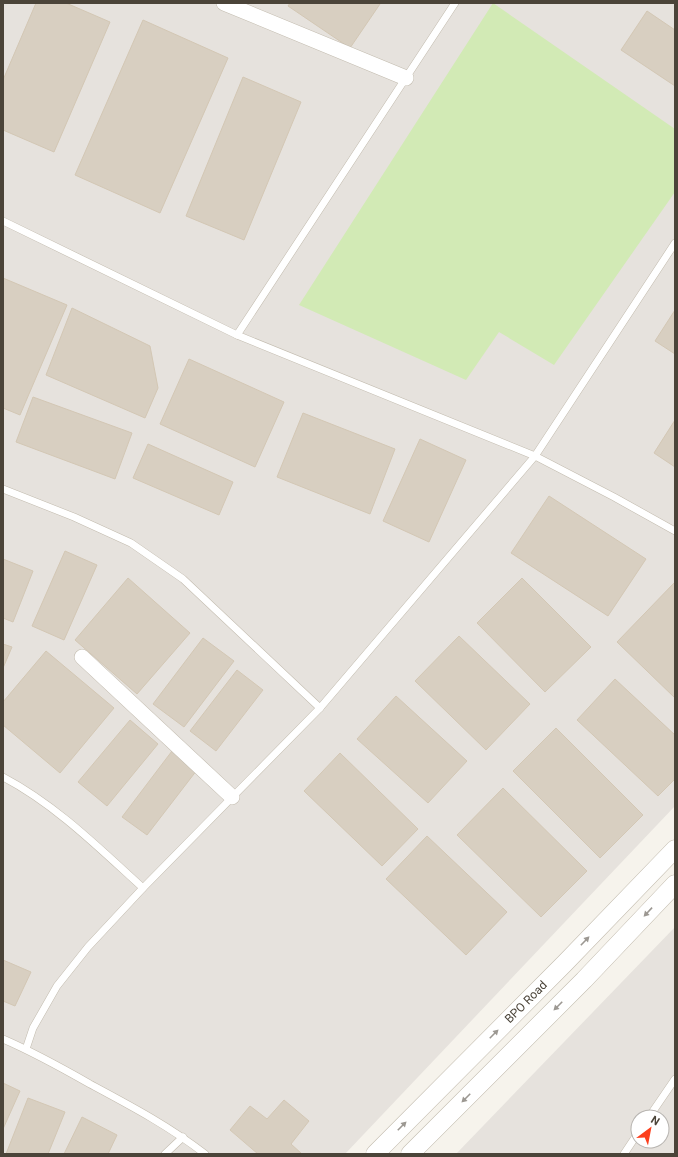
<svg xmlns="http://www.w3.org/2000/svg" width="678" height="1157" viewBox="0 0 678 1157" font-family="Roboto,sans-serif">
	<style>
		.industrial { fill: #e6e2dd; fill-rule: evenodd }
		.green { fill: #d2eab5 }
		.building { fill: #d8cfc1; stroke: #d3c7b4 }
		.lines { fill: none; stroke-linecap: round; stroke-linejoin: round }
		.service-casing { stroke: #c2bbae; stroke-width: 8 }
		.minor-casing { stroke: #c2bbae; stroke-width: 16 }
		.tertiary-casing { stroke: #c2bbae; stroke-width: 19 }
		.service { stroke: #fff; stroke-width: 7 }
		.minor { stroke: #fff; stroke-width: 15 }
		.tertiary { stroke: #fff; stroke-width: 18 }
		.oneway { fill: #9c9892 }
		.labels { text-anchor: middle; stroke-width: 4; stroke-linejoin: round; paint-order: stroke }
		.street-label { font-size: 12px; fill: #4b4439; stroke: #fff }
	</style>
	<rect width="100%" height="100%" fill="#f6f3ec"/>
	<g class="industrial">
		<path d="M3,3H675V806L345,1154H3Z"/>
		<path d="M675,927V1154H456ZM638,1117H662V1141H638Z"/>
	</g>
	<path class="green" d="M493,3L675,129V192L554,365L499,332L466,380L299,305Z"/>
	<g class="building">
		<path d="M36,3H66L110,22L54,152L3,130V80Z"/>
		<path d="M290,3H379L380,4L350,48L288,6Z"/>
		<path d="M647,11L675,30V86L621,50Z"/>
		<path d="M143,20L228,58L160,213L75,175Z"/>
		<path d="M243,77L301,102L244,240L186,216Z"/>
		<path d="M3,278L67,305L20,415L3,408Z"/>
		<path d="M72,308L150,346L158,388L145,418L46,375Z"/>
		<path d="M675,310V354L655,341Z"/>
		<path d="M189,359L284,402L255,467L160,424Z"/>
		<path d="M33,397L132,433L115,479L16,442Z"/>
		<path d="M303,413L395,449L370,514L277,477Z"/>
		<path d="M675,420V467L654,453Z"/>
		<path d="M420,439L466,460L429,542L383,521Z"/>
		<path d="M148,444L233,482L219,515L133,478Z"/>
		<path d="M549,496L646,559L608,616L511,553Z"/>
		<path d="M65,551L97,565L64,640L32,626Z"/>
		<path d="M3,559L33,571L13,622L3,618Z"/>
		<path d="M128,578L190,633L137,694L75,640Z"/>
		<path d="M522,578L591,647L545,692L477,623Z"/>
		<path d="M675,582V698L617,642Z"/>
		<path d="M459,636L530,704L486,750L415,681Z"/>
		<path d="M203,638L234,661L184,727L153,704Z"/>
		<path d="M3,644L12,647L3,668Z"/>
		<path d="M46,651L114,708L60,773L3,725V702Z"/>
		<path d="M237,670L263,690L216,751L190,731Z"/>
		<path d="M615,679L675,735V779L658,796L577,720Z"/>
		<path d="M396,696L467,761L428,803L357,739Z"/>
		<path d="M130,720L158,744L107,806L78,782Z"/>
		<path d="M556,728L643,815L600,858L513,771Z"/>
		<path d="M172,751L197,770L147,835L122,817Z"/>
		<path d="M340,753L418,829L382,866L304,791Z"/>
		<path d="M503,788L587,871L541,917L457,835Z"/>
		<path d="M427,836L507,912L466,955L386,879Z"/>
		<path d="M3,960L31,972L15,1006L3,1001Z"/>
		<path d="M3,1083L20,1091L3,1129Z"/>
		<path d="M28,1098L65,1112L48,1154H6Z"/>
		<path d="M284,1100L309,1121L291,1144L302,1154H258L230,1130L250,1106L267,1119Z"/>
		<path d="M82,1117L117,1135L108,1154H64Z"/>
	</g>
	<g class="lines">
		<defs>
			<g id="service">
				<path d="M3,221L237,335L535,456L614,497L675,531"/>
				<path d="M237,335L455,3"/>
				<path d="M3,489L74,517L131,543L183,579L320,708"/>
				<path d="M3,777C56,805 99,848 143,888"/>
				<path d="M3,1039C33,1052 62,1068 90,1084C131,1106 169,1126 205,1154"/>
				<path d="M26,1049L33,1028L57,986L88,947L143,888L320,708L535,456L675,243"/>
				<path d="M649,1117L675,1079"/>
				<path d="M165,1154L183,1137"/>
				<path d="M624,1154L638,1133"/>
			</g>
			<g id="minor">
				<path d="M224,3L406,78"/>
				<path d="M82,657L232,797"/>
			</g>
			<g id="tertiary">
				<path d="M375,1154L565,963L675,849"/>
				<path d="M410,1154L584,980L675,884"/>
			</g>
		</defs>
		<use href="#service" class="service-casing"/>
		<use href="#minor" class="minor-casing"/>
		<use href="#tertiary" class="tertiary-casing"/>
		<use href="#service" class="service"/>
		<use href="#minor" class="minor"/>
		<use href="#tertiary" class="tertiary"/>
	</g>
	<defs><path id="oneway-solid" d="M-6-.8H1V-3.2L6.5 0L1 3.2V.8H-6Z"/></defs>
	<g class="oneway">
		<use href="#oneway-solid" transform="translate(648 912) rotate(133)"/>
		<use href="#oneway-solid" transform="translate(585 941) rotate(-46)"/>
		<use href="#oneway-solid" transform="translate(558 1006) rotate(135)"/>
		<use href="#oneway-solid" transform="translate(494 1034) rotate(-45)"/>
		<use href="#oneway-solid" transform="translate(466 1098) rotate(135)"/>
		<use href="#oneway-solid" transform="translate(402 1126) rotate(-45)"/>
	</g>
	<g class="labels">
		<g class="street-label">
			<text transform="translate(526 1002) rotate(-45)" y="4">BPO Road</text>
		</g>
	</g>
	<rect width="678" height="1157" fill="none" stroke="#4b4439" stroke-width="8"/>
	<g transform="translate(650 1129) rotate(32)"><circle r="19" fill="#ffffff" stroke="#b7b4b0"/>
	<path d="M0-3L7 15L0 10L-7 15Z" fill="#fc3f1d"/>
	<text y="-6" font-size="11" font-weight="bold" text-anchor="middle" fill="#4b4439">N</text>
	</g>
</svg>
